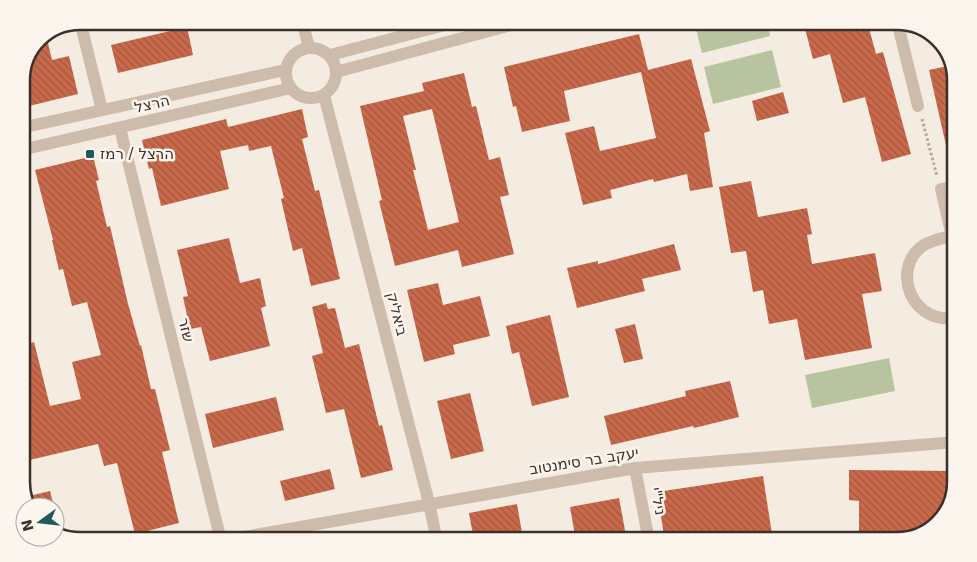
<svg xmlns="http://www.w3.org/2000/svg" width="977" height="562" viewBox="0 0 977 562" font-family="'DejaVu Sans','Noto Sans Hebrew',sans-serif">
	<style>
		.park { fill: #b8c4a0 }
		.building { fill: url(#building-back-hatch); fill-rule: evenodd }
		.lines { fill: none; stroke-linecap: round; stroke-linejoin: round }
		.path { stroke: #b9a596; stroke-width: 3; stroke-dasharray: 2.5 2.5; stroke-linecap: butt }
		.minor { stroke: #cdbbac; stroke-width: 12 }
		.poi-dot { fill: #1f5a5e; stroke: #fbf5ee; stroke-width: 2 }
		.labels { text-anchor: middle; stroke-width: 5; stroke-linejoin: round; paint-order: stroke }
		.street-label { font-size: 15px; fill: #3b302b; stroke: #fbf5ee }
		.poi-label { font-size: 15px; fill: #3b302b; stroke: #fbf5ee; text-anchor: start }
		.rim { fill: none; stroke: #3b302b; stroke-width: 2.5 }
	</style>
	<defs>
		<pattern id="building-back-hatch" width="6" height="6" patternUnits="userSpaceOnUse" patternTransform="scale(1.25)"><rect width="6" height="6" fill="#c8694b"/><path d="M-1 5l2 2M0 0l6 6M5-1l2 2" fill="none" stroke="#a4573f"/></pattern>
	</defs>
	<rect width="100%" height="100%" fill="#f4ebe1"/>
	<g class="park">
		<path d="M694,21H767L770,36L702,53Z"/>
		<path d="M772,50L781,87L713,104L704,67Z"/>
		<path d="M889,358L895,391L812,408L805,375Z"/>
	</g>
	<g class="building">
		<path d="M803,21H867L876,54L883,52L911,154L882,162L865,97L843,103L830,54L813,59Z"/>
		<path d="M187,27L193,55L118,73L111,45Z"/>
		<path d="M639,34L648,70L691,59L710,131L704,133L713,187L690,191L687,174L654,182L653,179L610,190L612,198L583,205L565,133L594,126L600,151L656,138L641,72L564,91L570,121L522,132L516,106L513,107L504,67Z"/>
		<path d="M46,35L52,60L69,56L78,94L21,108V77L39,38Z"/>
		<path d="M952,65L956,77V162L950,163L929,70Z"/>
		<path d="M464,73L472,107L476,106L489,160L500,157L509,195L500,197L514,254L462,267L458,250L395,266L379,201L382,200L360,106L424,91L422,83ZM432,109L459,222L428,230L413,170H416L403,116Z"/>
		<path d="M783,92L789,113L757,121L752,101Z"/>
		<path d="M302,109L308,137L302,139L315,191L319,190L340,279L311,286L302,248L293,251L281,199L284,198L271,146L249,151L248,145L220,151L229,189L161,206L152,168L149,169L142,140L226,119L228,127Z"/>
		<path d="M93,156L99,180L96,181L107,227L110,226L128,304L140,346L141,345L151,389H155L170,450L162,452L179,523L135,534L117,463L104,466L98,444L21,462V346L34,342L50,406L81,399L72,362L101,355L87,302L72,306L63,269L59,270L52,240H53L35,170Z"/>
		<path d="M751,181L758,217L807,208L812,234L807,235L812,264L875,253L882,291L862,294L872,348L805,360L797,319L769,324L763,290L753,292L746,251L731,253L719,187Z"/>
		<path d="M229,238L240,283L260,278L266,306L261,308L270,346L210,361L201,327L190,329L183,297L188,296L177,250Z"/>
		<path d="M674,244L681,270L642,279L645,291L577,308L567,268L598,261V264Z"/>
		<path d="M438,283L443,305L480,296L490,336L453,345L455,354L424,362L407,290Z"/>
		<path d="M326,303L328,309L335,308L345,348L359,344L379,426L382,425L393,470L361,478L344,409L326,413L312,356L323,353L312,307Z"/>
		<path d="M550,315L569,397L532,406L519,352L512,354L506,326Z"/>
		<path d="M635,324L643,359L624,363L615,329Z"/>
		<path d="M730,381L739,417L694,428L693,426L611,445L604,416L686,396L685,391Z"/>
		<path d="M470,393L484,451L451,459L437,401Z"/>
		<path d="M276,397L284,430L213,448L205,414Z"/>
		<path d="M330,469L335,489L285,501L280,481Z"/>
		<path d="M849,470L956,471V482L948,511L927,533L897,541H859V501L849,500Z"/>
		<path d="M763,476L773,541H665L657,492Z"/>
		<path d="M50,491L54,507H29L25,497Z"/>
		<path d="M619,498L627,541H576L570,507Z"/>
		<path d="M517,504L523,539L514,541H474L469,513Z"/>
	</g>
	<g class="lines">
		<path class="path" d="M922,119L937,176"/>
		<g class="minor">
			<path d="M80,21L102,110"/>
			<path d="M302,21L309,47"/>
			<path d="M897,21L918,106"/>
			<circle cx="311" cy="73" r="25"/>
			<path d="M330,55L460,21"/>
			<path d="M336,72L526,21"/>
			<path d="M324,95L429,503L437,541"/>
			<path d="M21,128L285,70"/>
			<path d="M120,128L221,541L635,468L956,442"/>
			<path d="M21,150L291,88"/>
			<path d="M952,237L941,189L956,187"/>
			<path d="M956,239C948,236 941,238 933,241C889,255 904,325 956,318"/>
			<path d="M635,468L649,541"/>
		</g>
	</g>
	<rect class="poi-dot" x="85" y="149" width="10" height="10" rx="2.5"/>
	<g class="labels">
		<g class="street-label">
			<text transform="translate(152 104) rotate(-13)" y="5">הרצל</text>
			<text transform="translate(397 314) rotate(76)" y="5">ביאליק</text>
			<text transform="translate(186 330) rotate(76)" y="5">שזר</text>
			<text transform="translate(584 461) rotate(-9)" y="5">יעקב בר סימנטוב</text>
			<text transform="translate(658 501) rotate(79)" y="5">ניל"י</text>
		</g>
		<g class="poi-label">
			<text x="100" y="159">הרצל / רמז</text>
		</g>
	</g>
	<path d="M0 0H977V562H0ZM80 30H897A50 50 0 0 1 947 80V482A50 50 0 0 1 897 532H80A50 50 0 0 1 30 482V80A50 50 0 0 1 80 30Z" fill="#fbf5ee" fill-rule="evenodd"/>
	<path class="rim" d="M80 30H897A50 50 0 0 1 947 80V482A50 50 0 0 1 897 532H80A50 50 0 0 1 30 482V80A50 50 0 0 1 80 30Z"/>
	<g transform="translate(40 522) rotate(255)"><circle r="24" fill="#fbf5ee" stroke="#aea6a0"/>
	<path d="M0-4L9 19L0 12L-9 19Z" fill="#1f5a5e"/>
	<text y="-8" font-size="14" font-weight="bold" text-anchor="middle" fill="#3b302b">N</text>
	</g>
</svg>
